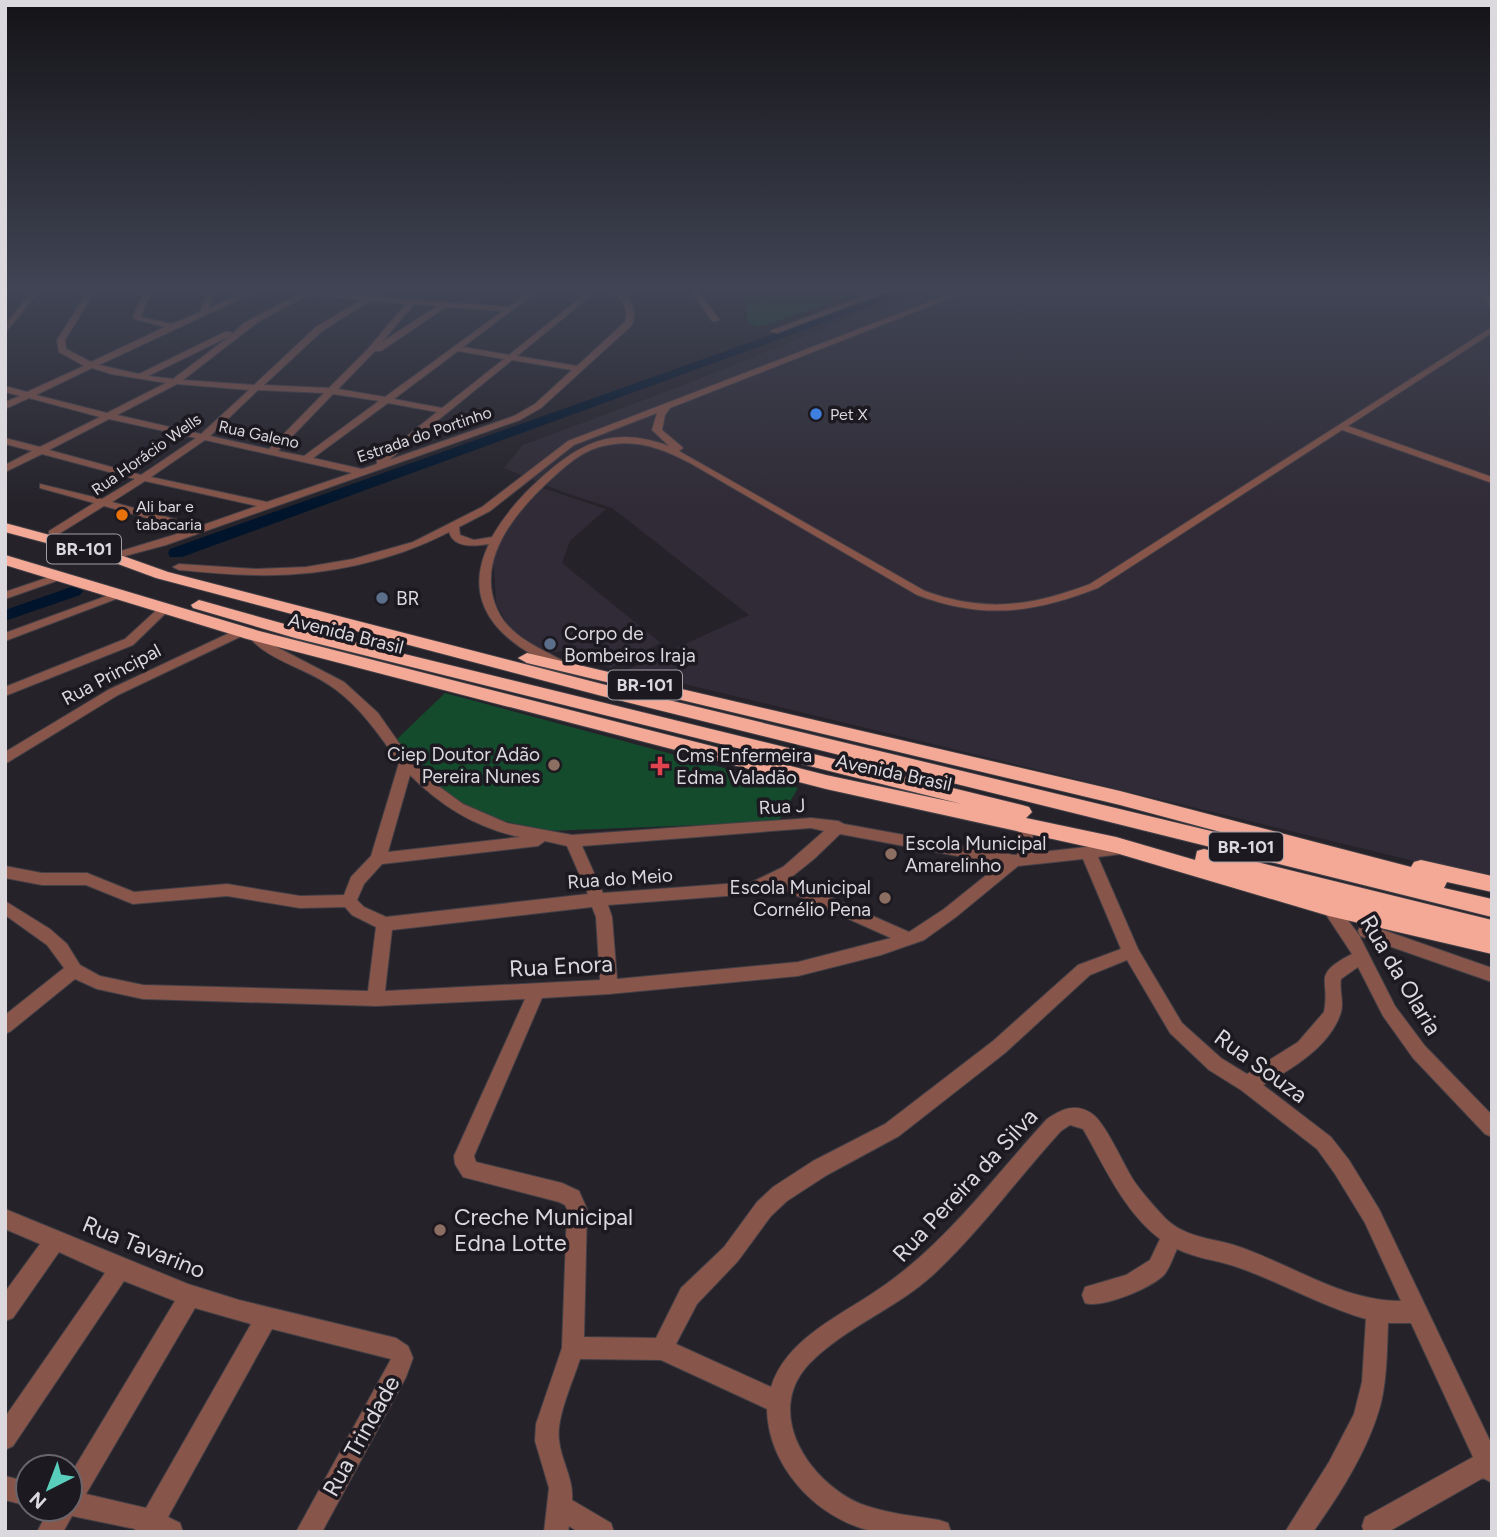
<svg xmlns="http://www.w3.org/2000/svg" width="1497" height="1537" viewBox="0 0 1497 1537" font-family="Figtree,sans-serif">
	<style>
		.built { fill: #302b36 }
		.green { fill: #144b2d }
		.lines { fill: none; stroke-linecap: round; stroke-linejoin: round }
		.river { fill: #00152c; fill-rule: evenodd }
		.minor-casing { stroke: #423f46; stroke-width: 2 }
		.highway-casing { stroke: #423f46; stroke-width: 2 }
		.minor { fill: #875549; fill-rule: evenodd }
		.highway { fill: #f3a996; fill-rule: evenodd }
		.shop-dot { fill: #3f7fe0; stroke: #1c1920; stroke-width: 2.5 }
		.food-dot { fill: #e8710a; stroke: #1c1920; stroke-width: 2.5 }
		.service-dot { fill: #5c6f8a; stroke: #1c1920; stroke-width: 2.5 }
		.education-dot { fill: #8d6e63; stroke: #1c1920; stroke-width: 2.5 }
		.health-dot { fill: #e0444e; stroke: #1c1920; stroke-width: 2.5 }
		.labels { text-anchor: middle; stroke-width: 7; stroke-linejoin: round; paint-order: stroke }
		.far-poi-label { font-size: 16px; fill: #dbd9de; stroke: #1c1920; text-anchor: start }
		.far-street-label { font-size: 16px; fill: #dbd9de; stroke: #1c1920 }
		.shield { fill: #1c1920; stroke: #a29fa5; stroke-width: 2 }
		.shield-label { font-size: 18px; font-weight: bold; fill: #dbd9de }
		.poi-label { font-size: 19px; fill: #dbd9de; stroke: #1c1920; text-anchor: start }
		.street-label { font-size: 19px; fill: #dbd9de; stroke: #1c1920 }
		.near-street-label { font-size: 23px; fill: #dbd9de; stroke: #1c1920 }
		.near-poi-label { font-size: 23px; fill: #dbd9de; stroke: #1c1920; text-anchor: start }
	</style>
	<rect width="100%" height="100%" fill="#252229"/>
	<g class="built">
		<path d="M939,290H1491L1492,880L627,670L749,615L612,508L565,493L504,468L523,445L679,387L867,311L865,316Z"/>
		<path d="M543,488L606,509L570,541L562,563L661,643L610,668L562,651L548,654L509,628L496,603L493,551L508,524Z"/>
	</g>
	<g class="green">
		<path d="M867,290L759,327L748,323L744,298L737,290Z"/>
		<path d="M445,693L798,788L778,822L547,831C518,824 484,819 458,802C435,786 414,762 396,740Z"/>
	</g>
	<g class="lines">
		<g class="river">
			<path d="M897,290H914L182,557H170L168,553L170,549Z"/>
			<path d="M74,586L83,591L80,595L5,621V610Z"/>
		</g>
		<defs>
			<g id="minor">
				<path d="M33,290H40L5,333V325Z"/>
				<path d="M89,290H96L65,340L66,349L91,362L165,327L134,319L133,316L145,290H152L141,317L172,324L200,312L208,290H215L209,308L249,290H259L99,365L139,374L225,332H231V335L244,323L301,293L290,290H316L367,297L377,290H386L376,297L509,307L531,290H539L463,347L509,355L590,290H598L517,356L577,366L625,322C630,306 621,300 610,290C628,290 639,308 632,325L541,408L520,420L166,545L125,556L121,555V551L190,530L104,506L57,535H49V531L94,503L40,488V484L102,499L135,479L42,454L5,472V465L32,451L5,444V438L40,447L100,417L29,398L5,409V402L20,396L5,392V386L27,392L84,366L59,352L57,340ZM310,294L361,300L316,327L254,385L183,380L258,322ZM370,301L406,304L367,350L329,388L264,385L322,331ZM414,304L437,306L382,342ZM446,307L503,311L385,397L338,389L375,351H381ZM230,336L173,379L148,376ZM458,351L504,359L442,408L394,399ZM512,360L572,370L535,404L514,416L389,460ZM92,368L111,374L166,383L107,413L36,395ZM177,384L249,390L201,434L117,415ZM258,390L324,393L269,449L210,436ZM333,394L379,401L304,456L278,451ZM388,403L437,412L377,460V464L362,469L313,458ZM109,419L196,438L141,475L49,450ZM205,440L352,473L267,502L151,477ZM145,481L257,506L200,526L112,502Z"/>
				<path d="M690,290H697L719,319L718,321H712Z"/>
				<path d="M880,290H891L777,333L770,331Z"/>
				<path d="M960,290H971L670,408L665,415L662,430L681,446L683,448L679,451L925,591C985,613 1032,606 1090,584L1492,327V333L1348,426L1492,477V483L1342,430L1098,588C1034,613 983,620 917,595L690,463C663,449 638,439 608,445C583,449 567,465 549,481C515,513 474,561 498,611C510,637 542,649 565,662L567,665L561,669C551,666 541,659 531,654C488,629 465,593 489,544C475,546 454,549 449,532C391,562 321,577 255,575C230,575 204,572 179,570L173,567L179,564L256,569L306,567L353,559L413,542L482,507L568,441ZM657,413L652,430L669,446C615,426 582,441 541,478C522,495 505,514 492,537L474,540L460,535L459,527L490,511L574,445Z"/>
				<path d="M1477,290H1484L1492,301V309Z"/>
				<path d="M61,573L65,574V578L5,599V592Z"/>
				<path d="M120,591L126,594L124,596L5,641V633Z"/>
				<path d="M165,604L171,608L169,610L133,645L5,696V687L125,639L161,606Z"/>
				<path d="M240,628L244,629L246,632L244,635L118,695L5,764V752L108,690Z"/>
				<path d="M253,631L257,632L267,642L344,682L378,713L411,760L441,788L463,804L507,823L572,835L811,818L838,821L844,824L1014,855H1017L1019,826L1021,822H1031L1033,826L1032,853L1123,843L1128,845L1131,849L1128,853L1098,857L1138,949L1182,1023L1221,1058L1247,1074L1298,1042L1324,1012C1331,978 1310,976 1352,954L1321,907L1323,903L1329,901L1335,903L1359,935L1395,1006L1425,1046L1492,1115V1137L1485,1134L1413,1058L1383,1016L1358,967L1341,979C1339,990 1344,1001 1341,1012C1331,1046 1292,1069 1263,1085L1331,1137L1349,1160L1379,1209L1492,1445V1483L1483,1478L1388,1532H1364L1362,1526L1365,1517L1473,1457L1411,1323H1388C1387,1349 1387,1377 1381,1403C1369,1449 1340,1494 1313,1532H1285L1329,1462L1354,1414L1362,1382L1366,1319C1320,1306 1279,1281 1234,1266C1215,1260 1195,1258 1177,1249C1173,1257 1170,1268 1164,1275C1151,1288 1102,1309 1085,1303L1082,1295L1085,1287L1126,1275L1150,1260L1160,1239C1124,1212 1105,1167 1083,1129L1070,1125L1061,1131C1018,1178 980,1231 934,1274C896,1309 845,1327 809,1364C763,1413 809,1482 861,1504C885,1513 914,1516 939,1520L948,1523L951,1532C927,1532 894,1536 871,1531C816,1518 768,1466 767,1409L661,1360L580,1359C573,1382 556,1417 559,1440C561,1461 574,1479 572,1500L611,1523L614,1532H578L569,1526L568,1532H544L549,1488L535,1441L536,1424L562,1348L567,1209L565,1205L559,1202L463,1177L455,1164L454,1156L525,999L376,1006L143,999L97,989L75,979L11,1031L5,1034V1015L64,968L47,945L5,915V901L50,929L67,944L80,965L100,976L143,985L368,991L376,927L352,915L345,907L300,908L227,896L133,904L86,885H42L5,878V866L42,873H87L134,892L227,884L300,896L344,895L351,877L371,856L399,763C380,736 362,709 335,689C308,668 269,662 247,635ZM410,775C441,806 476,828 520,837L388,852ZM811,828L824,831L783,867L752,882L603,893L582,846ZM840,834L1000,864L944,909L909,932L789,879L814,859ZM545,841L567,846L588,894L386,917L364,907L357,900L364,884L382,864L538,846ZM1083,859L1121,949L1078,965L993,1041L885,1124L813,1161L773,1187L757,1202L724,1247L681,1288L656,1338L584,1337L587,1209L579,1191L562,1183L476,1162L474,1156L542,998L609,994L798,976L881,955L924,940L956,917L1018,866ZM775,886L891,938L798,962L617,979L612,917L608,905L752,894ZM592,907L596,917L600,980L385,991L392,930ZM1127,960L1170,1033L1209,1070L1241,1090L1317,1149L1335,1174L1365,1223L1401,1301C1341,1301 1290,1263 1234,1245C1210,1238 1184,1237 1165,1218C1155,1207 1143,1194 1134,1181C1124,1166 1105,1121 1091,1113C1075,1103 1062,1109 1047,1119C991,1180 941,1250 870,1295C833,1319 785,1342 771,1387L676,1344L697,1304L738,1261L771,1216L787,1201L827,1175L899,1136L1005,1053L1090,975Z"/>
				<path d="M1366,924L1492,968V982L1360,936L1358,931L1360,926Z"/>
				<path d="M5,1209L188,1284L239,1300L396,1338L408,1346L413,1358L406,1377L322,1532H296L391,1359L272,1329L168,1517L180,1523L183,1532H134L135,1529L72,1516L63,1532H37L49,1509H70V1475L175,1301L124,1281L13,1446L5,1450V1417L105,1273L59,1252L13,1318L5,1321V1292L40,1244L5,1229ZM195,1308L251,1324L146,1508L86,1494Z"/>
				<path d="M5,1476L28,1482V1506L5,1500Z"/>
			</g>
			<g id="highway">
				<path d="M5,523L109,551L168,572L602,684L1277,847L1120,805L527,663L518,658L527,653L1120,791L1411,867L1414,862L1421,860L1492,876V892L1447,882L1444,888L1492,899V917L602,696L156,578L99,557L5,532Z"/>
				<path d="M5,555L259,631L826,775L962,804L295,638L193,608L191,605L199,600L306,630L1022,805L1029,807L1032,812L1026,818L1116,837L1195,860L1197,851L1204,849L1492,920V954L1329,916L1116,853L826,789L247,639L5,565Z"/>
			</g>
		</defs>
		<use href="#minor" class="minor-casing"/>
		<use href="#highway" class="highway-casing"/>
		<use href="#minor" class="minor"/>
		<use href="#highway" class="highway"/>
	</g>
	<linearGradient id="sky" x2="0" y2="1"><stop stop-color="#141317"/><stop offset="0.57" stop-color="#404454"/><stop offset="1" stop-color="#404454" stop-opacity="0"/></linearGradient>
	<rect width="1497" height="506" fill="url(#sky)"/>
	<circle class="shop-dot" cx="816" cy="414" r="7"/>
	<circle class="food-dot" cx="122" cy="515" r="7"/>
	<g class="service-dot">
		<circle cx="382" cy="598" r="7"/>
		<circle cx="550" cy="644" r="7"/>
	</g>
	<g class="education-dot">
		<circle cx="554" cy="765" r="7"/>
		<circle cx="891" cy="854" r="7"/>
		<circle cx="885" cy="898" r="7"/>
		<circle cx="440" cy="1230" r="7"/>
	</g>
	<path class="health-dot" d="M656.5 755.5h7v7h7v7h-7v7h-7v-7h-7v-7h7z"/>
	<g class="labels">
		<g class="far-poi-label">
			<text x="830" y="420">Pet X</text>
			<text x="136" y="512">Ali bar e<tspan x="136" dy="18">tabacaria</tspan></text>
		</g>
		<g class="far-street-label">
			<text transform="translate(259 434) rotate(12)" y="6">Rua Galeno</text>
			<text transform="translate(424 434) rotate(-19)" y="6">Estrada do Portinho</text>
			<text transform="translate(146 454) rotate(-35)" y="6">Rua Horácio Wells</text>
		</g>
		<g class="shield">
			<rect x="47" y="534.5" width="74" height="29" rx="5"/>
			<rect x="608" y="670.5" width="74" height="29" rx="5"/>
			<rect x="1209" y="832.5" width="74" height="29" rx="5"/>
		</g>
		<g class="shield-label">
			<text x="84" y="555">BR-101</text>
			<text x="645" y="691">BR-101</text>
			<text x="1246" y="853">BR-101</text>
		</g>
		<g class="poi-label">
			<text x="396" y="605">BR</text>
			<text x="564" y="640">Corpo de<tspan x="564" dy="22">Bombeiros Iraja</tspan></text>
			<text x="540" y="761" text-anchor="end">Ciep Doutor Adão<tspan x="540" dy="22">Pereira Nunes</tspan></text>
			<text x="676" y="762">Cms Enfermeira<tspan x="676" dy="22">Edma Valadão</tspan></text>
			<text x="905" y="850">Escola Municipal<tspan x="905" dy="22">Amarelinho</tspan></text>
			<text x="871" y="894" text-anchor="end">Escola Municipal<tspan x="871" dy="22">Cornélio Pena</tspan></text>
		</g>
		<g class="street-label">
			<text transform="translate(346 633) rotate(14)" y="7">Avenida Brasil</text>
			<text transform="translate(111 674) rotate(-28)" y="7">Rua Principal</text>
			<text transform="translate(894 772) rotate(12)" y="7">Avenida Brasil</text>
			<text transform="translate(782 806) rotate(-3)" y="7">Rua J</text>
			<text transform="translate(620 878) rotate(-4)" y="7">Rua do Meio</text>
		</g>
		<g class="near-street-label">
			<text transform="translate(561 966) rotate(-3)" y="8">Rua Enora</text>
			<text transform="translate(1401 975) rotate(59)" y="8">Rua da Olaria</text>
			<text transform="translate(1261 1066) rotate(36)" y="8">Rua Souza</text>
			<text transform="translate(965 1185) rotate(-47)" y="8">Rua Pereira da Silva</text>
			<text transform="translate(144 1247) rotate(22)" y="8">Rua Tavarino</text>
			<text transform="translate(361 1436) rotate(-61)" y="8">Rua Trindade</text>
		</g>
		<g class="near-poi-label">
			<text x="454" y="1225">Creche Municipal<tspan x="454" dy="26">Edna Lotte</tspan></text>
		</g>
	</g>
	<rect width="1497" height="1537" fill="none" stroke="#dbd9de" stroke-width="14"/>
	<g transform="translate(49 1488) rotate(222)"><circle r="33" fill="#1c1920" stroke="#68666c" stroke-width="2"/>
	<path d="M0-5L12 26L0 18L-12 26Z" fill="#5acebd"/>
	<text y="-10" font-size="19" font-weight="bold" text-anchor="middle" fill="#dbd9de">N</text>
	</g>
</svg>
